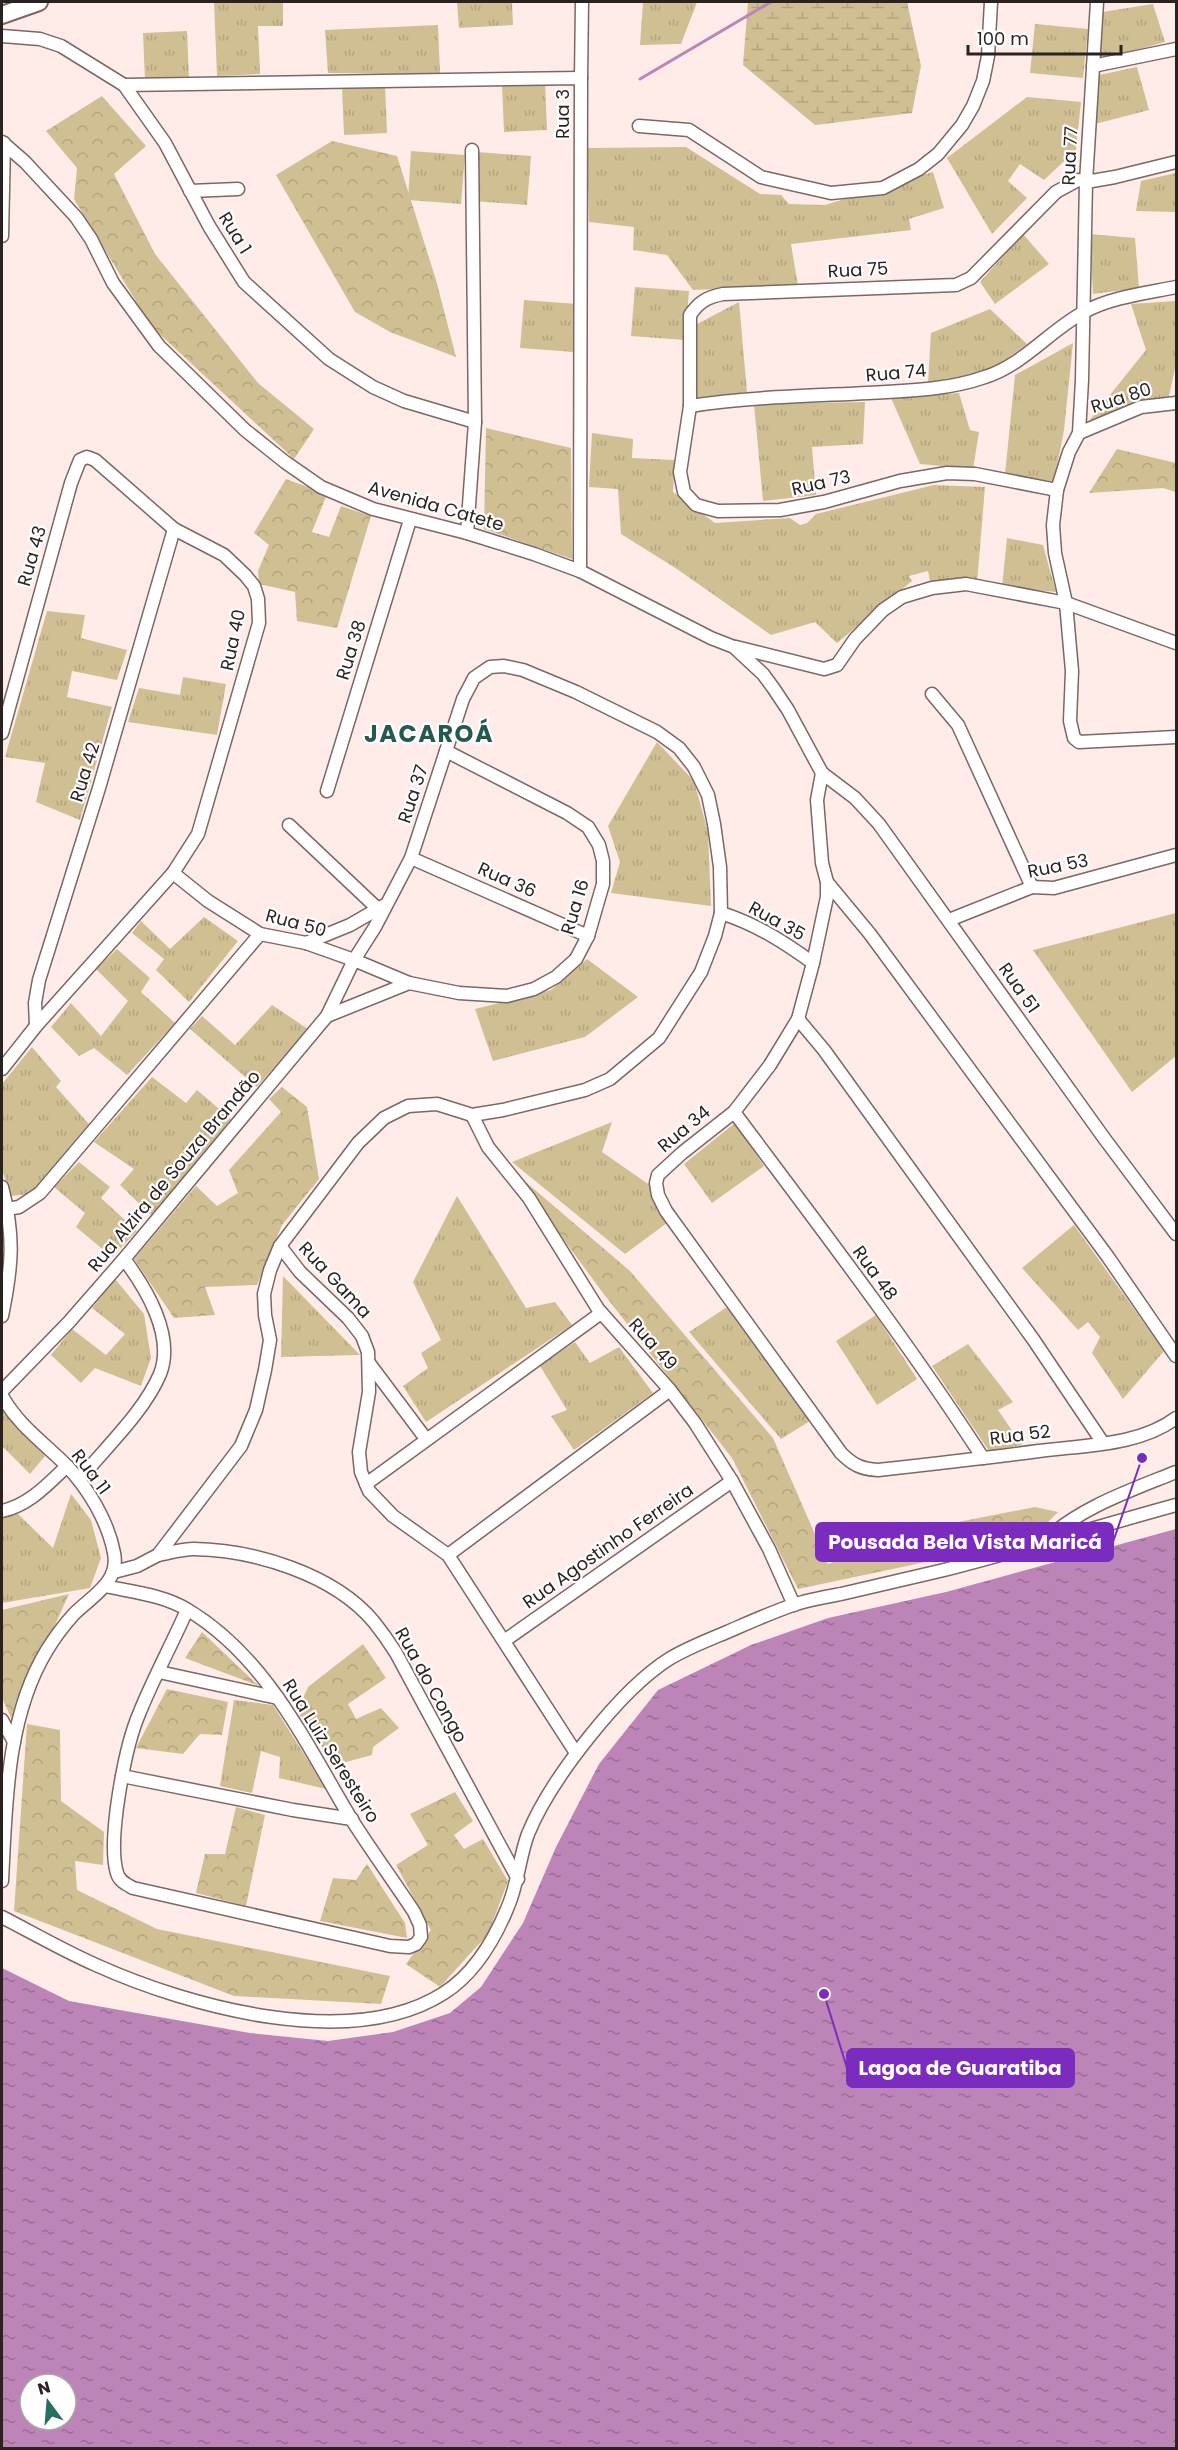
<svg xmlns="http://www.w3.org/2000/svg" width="1178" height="2450" viewBox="0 0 1178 2450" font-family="Poppins,sans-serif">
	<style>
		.grass { fill: url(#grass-tufts) }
		.forest { fill: url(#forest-crowns) }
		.wetland { fill: url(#wetland-marsh) }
		.water { fill: url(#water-ripples); fill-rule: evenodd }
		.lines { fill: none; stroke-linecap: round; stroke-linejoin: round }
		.stream { stroke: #bd84b7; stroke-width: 3 }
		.minor-casing { stroke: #7b6764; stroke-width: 15 }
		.secondary-casing { stroke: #7b6764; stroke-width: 20 }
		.minor { stroke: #fff; stroke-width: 12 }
		.secondary { stroke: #fff; stroke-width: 16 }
		.labels { text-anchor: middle; stroke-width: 4.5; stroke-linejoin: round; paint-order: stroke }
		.street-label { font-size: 18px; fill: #2a2220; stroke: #fefefe }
		.district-label { font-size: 24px; font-weight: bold; letter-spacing: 1.5px; fill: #235a50; stroke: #fefefe }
		.leader { fill: none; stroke: #7b2cbf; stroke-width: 2 }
		.callout-dot { fill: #7b2cbf; stroke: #fefefe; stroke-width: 2 }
		.callout { fill: #7b2cbf; stroke: #7b2cbf; stroke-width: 2 }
		.callout-label { font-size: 20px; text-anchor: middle; font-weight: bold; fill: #fff }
	</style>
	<defs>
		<pattern id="grass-tufts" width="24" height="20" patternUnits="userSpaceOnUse" patternTransform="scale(1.5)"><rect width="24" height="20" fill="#d0bf93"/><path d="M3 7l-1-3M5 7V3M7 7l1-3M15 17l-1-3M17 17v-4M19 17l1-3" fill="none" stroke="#b3a47e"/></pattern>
		<pattern id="forest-crowns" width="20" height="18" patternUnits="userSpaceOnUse" patternTransform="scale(1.5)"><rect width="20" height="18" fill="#d0bf93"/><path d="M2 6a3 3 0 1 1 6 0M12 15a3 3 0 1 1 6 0" fill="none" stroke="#b3a47e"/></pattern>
		<pattern id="wetland-marsh" width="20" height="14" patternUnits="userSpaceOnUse" patternTransform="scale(1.5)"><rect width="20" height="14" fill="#d0bf93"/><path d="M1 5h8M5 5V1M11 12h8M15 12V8" fill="none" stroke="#b3a47e"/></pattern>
		<pattern id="water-ripples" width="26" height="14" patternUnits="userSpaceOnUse" patternTransform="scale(1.5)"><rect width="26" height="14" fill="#bd84b7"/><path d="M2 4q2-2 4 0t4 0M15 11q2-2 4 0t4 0" fill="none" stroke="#9a6c94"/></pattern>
	</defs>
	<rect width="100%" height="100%" fill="#ffece9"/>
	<g class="grass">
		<path d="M214,2H283V26H258L260,74L217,76Z"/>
		<path d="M457,2H512L513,25L459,28Z"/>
		<path d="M643,2H697L681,44L640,45Z"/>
		<path d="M1153,4L1165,42L1097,61L1102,12Z"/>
		<path d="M1035,24L1088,29L1083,78L1030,73Z"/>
		<path d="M438,25L440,74L328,73L325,30Z"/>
		<path d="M187,31L189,79L145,81L143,33Z"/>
		<path d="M1137,67L1149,110L1095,124L1099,75Z"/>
		<path d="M545,82L547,130L504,132L502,84Z"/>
		<path d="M385,85L387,133L344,135L342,87Z"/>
		<path d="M1027,97L1081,102L1076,150L1044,180L1020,164L1008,181L1027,198L992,234L947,158Z"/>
		<path d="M686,147L760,194L781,195L789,204L825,205L933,172L944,208L909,219L911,230L791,244L798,286L693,290L667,255L633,250L634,227L589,222L587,148Z"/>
		<path d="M411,151L465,155L461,204L408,200Z"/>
		<path d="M477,152L531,156L527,205L473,201Z"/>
		<path d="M1176,173V212L1136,211L1141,181Z"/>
		<path d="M1023,234L1049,264L995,304L980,282Z"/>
		<path d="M1090,234L1135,238L1139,288L1093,294Z"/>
		<path d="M635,287L689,291L685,340L631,336Z"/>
		<path d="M524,300L577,304L574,352L520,348Z"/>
		<path d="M1176,301V364L1169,396L1089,421L1146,350L1131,304Z"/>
		<path d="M739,302L747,392L693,398L697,324Z"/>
		<path d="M990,309L1027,344L982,377L928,383L931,333Z"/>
		<path d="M1073,343L1064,430L1054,482L1005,474L1015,375Z"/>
		<path d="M959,393L970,430L979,432L973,469L920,464L891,398Z"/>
		<path d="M865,402L863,444L812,447L816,495L763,501L754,404Z"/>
		<path d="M592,433L633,439L632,458L675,460L673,492L715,523L790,518L800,525L807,523L816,514L934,485L985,487L977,583L930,581L928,571L909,576L912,581L837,643L815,622L771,635L677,569L621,534L618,489L589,487Z"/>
		<path d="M1007,538L1043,545L1056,592L1002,587Z"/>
		<path d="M47,611L85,615L81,638L127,650L117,680L72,671L67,697L112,707L80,820L36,802L45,763L5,757Z"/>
		<path d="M183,677L226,684L217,735L128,722L139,688L180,695Z"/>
		<path d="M657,742L694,781L708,832L711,906L611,893L620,862L608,826Z"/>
		<path d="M1176,913V1056L1132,1092L1033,950Z"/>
		<path d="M204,917L238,941L189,1002L156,970L164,959L132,933L141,921L170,949Z"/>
		<path d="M117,949L150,978L141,992L175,1023L127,1075L94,1048L79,1056L51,1027L71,1003L101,1036L128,1001L96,969Z"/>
		<path d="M587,959L638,997L585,1037L493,1061L475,1009L551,990Z"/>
		<path d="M272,1005L308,1029L257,1087L190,1029L202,1016L235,1045Z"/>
		<path d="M32,1047L61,1081L56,1087L89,1124L30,1194L11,1196L2,1170V1084Z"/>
		<path d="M152,1077L186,1103L197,1090L231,1119L152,1216L120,1185L134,1169L94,1142Z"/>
		<path d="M612,1122L602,1152L651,1186L667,1223L625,1254L512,1162Z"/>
		<path d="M735,1123L764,1166L712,1203L684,1164Z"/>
		<path d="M79,1162L110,1187L101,1198L137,1231L112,1257L76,1227L85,1213L54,1187Z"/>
		<path d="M457,1196L526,1308L555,1302L572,1325L426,1422L403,1386L428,1368L421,1353L441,1340L413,1282Z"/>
		<path d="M1074,1225L1164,1351L1123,1399L1092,1353L1100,1337L1088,1322L1078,1330L1022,1268Z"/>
		<path d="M283,1276L360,1355L281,1357Z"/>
		<path d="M115,1279L144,1314L151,1358L141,1386L95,1368L81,1383L51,1355L72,1329L106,1355L125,1334L92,1308Z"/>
		<path d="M727,1307L810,1421L781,1439L689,1332Z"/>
		<path d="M876,1315L917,1379L877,1405L836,1341Z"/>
		<path d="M575,1342L590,1363L619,1347L653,1393L574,1450L551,1416L567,1410L540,1366Z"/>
		<path d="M968,1344L1013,1402L998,1410L1022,1445L989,1451L932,1366Z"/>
		<path d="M2,1392L45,1456L30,1474L2,1446Z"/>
		<path d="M71,1494L91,1520L101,1558L90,1588L2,1603V1516L17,1513L53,1548Z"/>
		<path d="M234,1700L273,1705L326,1789L279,1778L280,1757L261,1751L252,1793L220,1786Z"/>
	</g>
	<g class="forest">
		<path d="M102,96L146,146L114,174L155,254L258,383L314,429L294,459L151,326L74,199L77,168L46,131Z"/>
		<path d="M332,141L397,156L436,280L456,357L390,332L355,312L276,175Z"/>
		<path d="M486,428L571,448L572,559L484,529Z"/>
		<path d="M1117,449L1176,463V492L1163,488L1089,493Z"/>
		<path d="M286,479L327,494L312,532L329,537L341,506L371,516L337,628L297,621L295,592L259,584L258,571L269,545L254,533Z"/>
		<path d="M282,1087L307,1107L319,1179L282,1225L257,1285L205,1287L215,1315L174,1318L134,1259L196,1186L217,1206L238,1193L229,1170L281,1112L269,1099Z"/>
		<path d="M514,1172L630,1271L773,1438L828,1564L917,1530L1035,1507L1058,1512L1030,1540L798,1589L732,1458L603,1293Z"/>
		<path d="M69,1594L12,1720L2,1698V1610Z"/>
		<path d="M202,1632L259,1686L185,1658Z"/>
		<path d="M363,1644L386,1678L348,1704L356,1719L381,1708L399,1728L373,1747L372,1755L335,1765L297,1711L308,1687Z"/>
		<path d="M167,1689L228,1702L222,1735L200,1734L183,1754L136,1748Z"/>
		<path d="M27,1724L60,1730L61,1801L104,1832L103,1865L75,1861L77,1890L157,1929L390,1976L381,2004L234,1996L14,1911Z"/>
		<path d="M455,1792L473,1821L454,1835L464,1849L483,1839L508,1881L488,1934L440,1987L406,1964L431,1930L396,1865L428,1845L410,1814Z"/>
		<path d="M236,1807L265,1815L246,1906L196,1893L205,1854H225Z"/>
		<path d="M367,1864L405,1923L407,1938L320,1921L333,1878L356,1880Z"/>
	</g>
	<path class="wetland" d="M748,2H907L921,66L912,113L815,125L743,65Z"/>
	<path class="water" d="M1176,1529V2448H2V1968L69,2001L250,2033L328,2041L393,2032L450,2013L481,1987L523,1923L556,1847L599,1764L658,1690L751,1645L828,1618L946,1592ZM30,2384H66V2420H30Z"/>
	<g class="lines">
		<path class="stream" d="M640,79L771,2"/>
		<defs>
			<g id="minor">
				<path d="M1097,2L1086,182L1082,380L1079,433L1069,452L1057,490L1053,525L1055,553L1066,603L1072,671L1070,721L1074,738L1079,742L1176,737"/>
				<path d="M2,36L40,39L61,46L124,85L165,143L209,226L244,282L329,359L373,387L404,401L475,422"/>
				<path d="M1093,66L1176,49"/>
				<path d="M581,78L582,2"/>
				<path d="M124,85L581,78L580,571"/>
				<path d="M639,126L689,130L761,177L831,193L883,188L919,169L938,154L962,125L973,106L983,81L988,56L991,2"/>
				<path d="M2,142L25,162L76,217L91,239L113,283L159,346L245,430L285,462L321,487L373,509L467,533L534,554L580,571L711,638L734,647L763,674L774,689L788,710L822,773L855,798L879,824L1104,1138L1176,1234"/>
				<path d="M190,191L238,189"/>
				<path d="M2,236L4,143"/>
				<path d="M690,406C749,397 808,396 868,393C907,391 948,390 985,377C1023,365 1049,331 1084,312C1111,297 1147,293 1176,287"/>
				<path d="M1079,433L1141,407L1176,403"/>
				<path d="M1057,490L975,474L947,473L900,481L824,502L780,510L718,511L696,505L684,492L680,472L690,406V315C699,302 707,297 723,294L956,285L971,278L1056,192L1078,180L1086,182L1115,177L1176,162"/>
				<path d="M467,533L475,422L472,150"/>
				<path d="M736,647L824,669L837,665L855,639L883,610L902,597L932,588L966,584L1066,603L1176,643"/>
				<path d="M932,694L958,725L1032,887"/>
				<path d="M2,733L71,483L80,460L87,457L95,460L174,529L224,555L245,575L254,586L258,599L259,623L198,834L173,873L36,1026L2,1069"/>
				<path d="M822,773L817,800L822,863L827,882V897L813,963L798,1019L770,1065L734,1112L682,1153L658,1175L656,1183L658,1195L666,1211L841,1453C853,1465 861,1469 878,1470C932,1464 986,1458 1039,1451C1084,1445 1139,1446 1176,1418"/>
				<path d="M327,791L410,520"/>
				<path d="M289,825L378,909"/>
				<path d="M411,858L588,936"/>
				<path d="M173,873L208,901L260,934L306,943L354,960L409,983L459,993L507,996L534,989L556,977L576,959L588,936L603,884V861L599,845L588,827L567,813L446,751"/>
				<path d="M827,882L870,934L1108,1257L1176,1356"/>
				<path d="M721,913C756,924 784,942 813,963"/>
				<path d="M949,920L1032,887L1054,888L1176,855"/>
				<path d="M306,943L350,925L383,906"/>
				<path d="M327,1016L409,983"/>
				<path d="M798,1019L824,1050L1033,1339L1103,1443"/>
				<path d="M36,1026L35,1003L39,980L99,788L174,529"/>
				<path d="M734,1112C819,1226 906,1339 983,1458"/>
				<path d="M472,1115L488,1147L529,1198L598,1309L670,1390L695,1423L732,1481L769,1549L794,1605"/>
				<path d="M2,1187C15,1237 12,1267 2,1316"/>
				<path d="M7,1209L19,1207L40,1193L260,934"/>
				<path d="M280,1246L300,1272L348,1318L362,1336L368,1352L369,1392L359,1452L361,1472L369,1491L393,1516L448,1555L576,1753"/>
				<path d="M369,1363L426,1439"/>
				<path d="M2,1391L69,1322L124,1259L327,1016L354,960L375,927L411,858L463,699L474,678L490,667L504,666L523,670L576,692L657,732L679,748L694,767L708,795L714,824L720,867L721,913L715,936L701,972L659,1038L610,1079L585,1090L503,1110L472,1115L437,1104L408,1106L384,1118L358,1143L280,1246L270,1270L264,1294L265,1315L270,1340L265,1370L256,1410L241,1446L158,1555L137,1566L114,1572"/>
				<path d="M2,1396C18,1425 43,1442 66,1465C88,1488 108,1521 114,1553C120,1582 92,1596 74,1614C64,1625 55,1637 47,1650C6,1717 6,1805 2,1881"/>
				<path d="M79,1480C105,1448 144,1412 160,1374C175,1336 146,1288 124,1259"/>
				<path d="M366,1484L601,1313"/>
				<path d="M2,1511C29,1505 47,1485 67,1466"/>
				<path d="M1041,1544C1078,1508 1129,1491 1176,1472"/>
				<path d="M158,1555C169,1553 182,1549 194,1549C254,1550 334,1574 374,1622C382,1632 389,1642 396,1653L518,1879"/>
				<path d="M448,1555L670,1390"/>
				<path d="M105,1586C133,1592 164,1595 188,1610C266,1657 305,1742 350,1817C370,1849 393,1880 414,1912L420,1925L421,1937L416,1944L409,1947L390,1946L133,1888C126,1884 119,1881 117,1873C107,1840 125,1747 139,1714C153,1679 172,1644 187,1610"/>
				<path d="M504,1641L732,1481"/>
				<path d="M159,1672L278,1698"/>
				<path d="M2,1720L14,1742"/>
				<path d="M122,1776L293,1810L352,1819"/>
				<path d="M2,1917C33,1933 64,1951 96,1965C189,2007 352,2052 444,1993C474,1974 494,1940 507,1909C518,1885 519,1858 528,1834C550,1780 620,1690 669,1659C687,1648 708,1640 727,1632C748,1623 770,1613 793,1605C808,1600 825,1597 841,1594C875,1586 910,1578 944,1570C1023,1550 1099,1526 1176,1505"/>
			</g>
			<path id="secondary" d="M2,15L39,2"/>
		</defs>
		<use href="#minor" class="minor-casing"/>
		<use href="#secondary" class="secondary-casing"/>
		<use href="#minor" class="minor"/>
		<use href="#secondary" class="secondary"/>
	</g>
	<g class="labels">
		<g class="street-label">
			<text transform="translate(563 114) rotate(-90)" y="6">Rua 3</text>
			<text transform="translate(1070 156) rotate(-87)" y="6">Rua 77</text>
			<text transform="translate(235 233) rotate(58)" y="6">Rua 1</text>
			<text transform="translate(858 270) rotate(-3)" y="6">Rua 75</text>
			<text transform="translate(896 373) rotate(-5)" y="6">Rua 74</text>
			<text transform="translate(1121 398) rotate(-18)" y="6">Rua 80</text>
			<text transform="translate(821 483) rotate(-13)" y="6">Rua 73</text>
			<text transform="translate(436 506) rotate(16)" y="6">Avenida Catete</text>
			<text transform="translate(32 556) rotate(-74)" y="6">Rua 43</text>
			<text transform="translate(233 640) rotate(-78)" y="6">Rua 40</text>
			<text transform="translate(351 650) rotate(-73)" y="6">Rua 38</text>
			<text transform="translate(85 772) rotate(-73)" y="6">Rua 42</text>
			<text transform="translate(413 794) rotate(-72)" y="6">Rua 37</text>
			<text transform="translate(1058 866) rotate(-11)" y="6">Rua 53</text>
			<text transform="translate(507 880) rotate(24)" y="6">Rua 36</text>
			<text transform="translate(575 907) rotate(-73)" y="6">Rua 16</text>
			<text transform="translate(777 921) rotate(29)" y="6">Rua 35</text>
			<text transform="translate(296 923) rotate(15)" y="6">Rua 50</text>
			<text transform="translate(1019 988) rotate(55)" y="6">Rua 51</text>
			<text transform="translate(684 1129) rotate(-40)" y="6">Rua 34</text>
			<text transform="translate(174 1171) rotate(-50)" y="6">Rua Alzira de Souza Brandão</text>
			<text transform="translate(875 1273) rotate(54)" y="6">Rua 48</text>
			<text transform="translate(335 1280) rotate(47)" y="6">Rua Gama</text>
			<text transform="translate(653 1344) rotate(48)" y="6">Rua 49</text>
			<text transform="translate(1020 1435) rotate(-7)" y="6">Rua 52</text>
			<text transform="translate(91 1472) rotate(53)" y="6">Rua 11</text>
			<text transform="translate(608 1546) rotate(-35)" y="6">Rua Agostinho Ferreira</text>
			<text transform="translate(431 1685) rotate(61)" y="6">Rua do Congo</text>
			<text transform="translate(331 1751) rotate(58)" y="6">Rua Luiz Seresteiro</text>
		</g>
		<g class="district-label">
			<text x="429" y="742">JACAROÁ</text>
		</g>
	</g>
	<path class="leader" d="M1142 1458L1113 1542M824 1994L847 2068"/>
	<g class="callout-dot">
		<circle cx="1142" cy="1458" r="6"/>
		<circle cx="824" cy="1994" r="6"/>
	</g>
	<g class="callout">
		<rect x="816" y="1523" width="297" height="38" rx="6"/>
		<rect x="847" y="2049" width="227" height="38" rx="6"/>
	</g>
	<g class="callout-label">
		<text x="965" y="1549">Pousada Bela Vista Maricá</text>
		<text x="960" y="2075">Lagoa de Guaratiba</text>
	</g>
	<rect width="1178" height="2450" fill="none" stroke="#2a2220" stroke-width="6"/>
	<g transform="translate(48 2402) rotate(344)"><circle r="28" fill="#fefefe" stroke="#a9a6a5" stroke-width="1.5"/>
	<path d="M0-4.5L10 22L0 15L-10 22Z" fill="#286e62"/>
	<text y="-9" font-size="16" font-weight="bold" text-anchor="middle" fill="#2a2220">N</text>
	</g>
	<path d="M968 45v9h153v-9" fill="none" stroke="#2a2220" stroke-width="3"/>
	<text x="977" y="45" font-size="18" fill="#2a2220" stroke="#fefefe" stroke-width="4.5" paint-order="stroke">100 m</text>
</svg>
